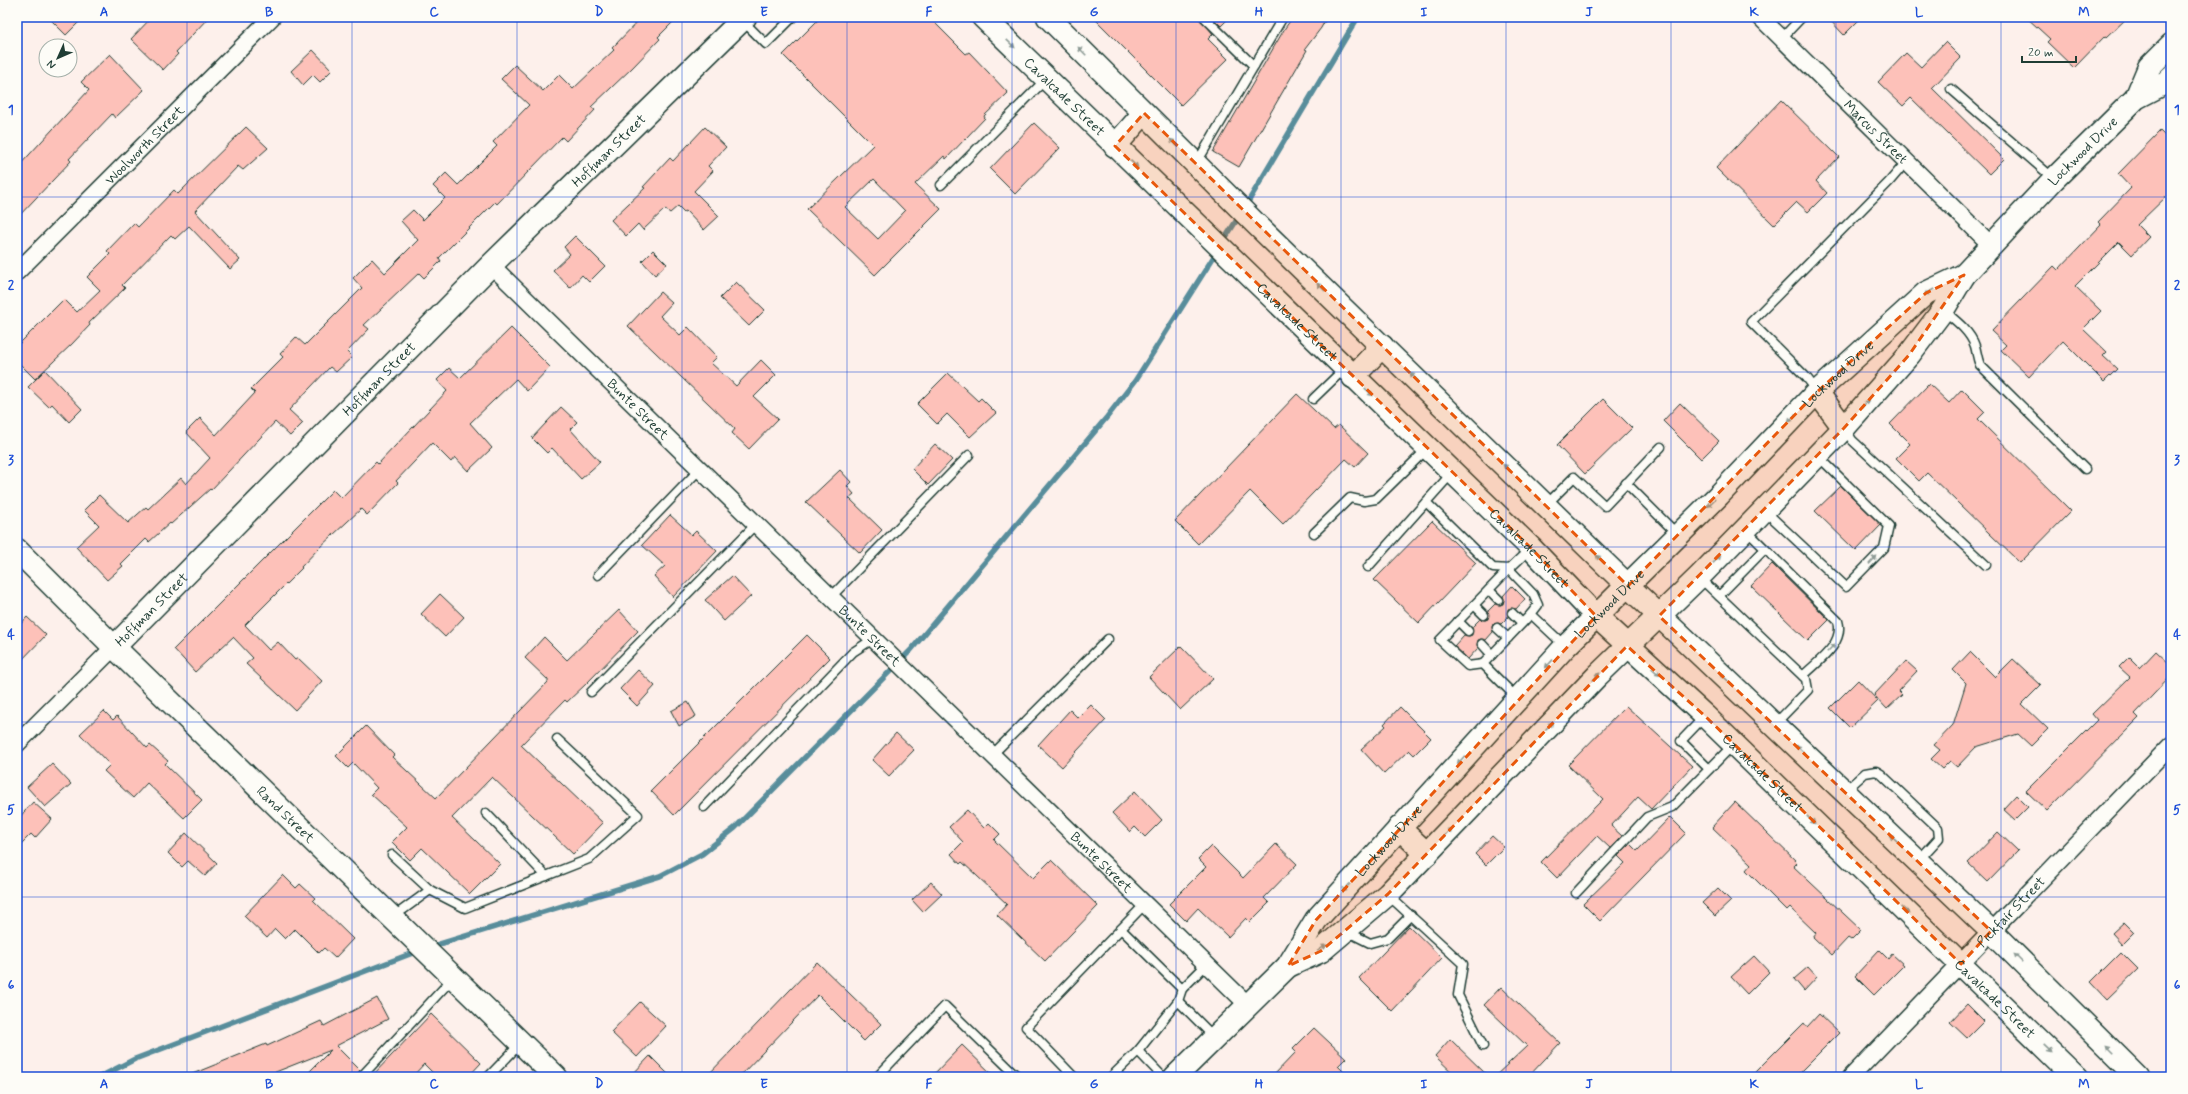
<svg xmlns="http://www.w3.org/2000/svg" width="2188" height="1094" viewBox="0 0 2188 1094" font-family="Mynerve,sans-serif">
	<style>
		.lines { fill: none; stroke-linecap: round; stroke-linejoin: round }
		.stream { stroke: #588d9b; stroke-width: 5.5 }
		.building { fill: #fdc1b9; stroke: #1f3d34; fill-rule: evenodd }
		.lane-casing { stroke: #1f3d34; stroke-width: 11 }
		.street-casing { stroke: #1f3d34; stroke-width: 19 }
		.secondary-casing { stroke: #1f3d34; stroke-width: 25 }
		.lane { stroke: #fdfcf7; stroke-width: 8 }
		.street { stroke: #fdfcf7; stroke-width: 16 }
		.secondary { stroke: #fdfcf7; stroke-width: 22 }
		.oneway { fill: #8e9c96 }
		.marked { fill: #e8590c; fill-opacity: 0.2; stroke: #e8590c; stroke-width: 3; stroke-dasharray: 8 5; stroke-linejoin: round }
		.grid { fill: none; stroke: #1d4ed8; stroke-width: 1; stroke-opacity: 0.55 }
		.labels { text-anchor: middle; stroke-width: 3; stroke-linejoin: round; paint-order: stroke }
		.street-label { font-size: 14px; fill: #1f3d34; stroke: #fdfcf7 }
		.neatline { fill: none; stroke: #1d4ed8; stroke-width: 1.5 }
		.grid-label { font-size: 13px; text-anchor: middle; font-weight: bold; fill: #1d4ed8 }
	</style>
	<rect width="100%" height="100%" fill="#fdf0eb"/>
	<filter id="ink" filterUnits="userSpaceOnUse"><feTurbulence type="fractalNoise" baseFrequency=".025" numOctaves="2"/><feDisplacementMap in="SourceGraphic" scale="8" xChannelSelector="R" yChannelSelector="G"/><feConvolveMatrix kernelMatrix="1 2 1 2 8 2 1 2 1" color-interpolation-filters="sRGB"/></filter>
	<g filter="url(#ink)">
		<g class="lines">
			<g class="stream">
				<path d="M1245,207L1358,17"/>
				<path d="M1222,243L1240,215"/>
				<path d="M430,947L660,876L702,854L735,828L911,650L1107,417L1135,381L1218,250"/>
				<path d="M100,1077L135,1059L418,951"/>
			</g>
		</g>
		<g class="building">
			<path d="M48,17H84L66,35Z"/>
			<path d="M152,17H209L176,52L178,54L163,70L131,39Z"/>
			<path d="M642,17H678L658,37L660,39L632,68L591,107L595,110L566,141L562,137L497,204L495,202L439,258L441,261L424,278L419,273L364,325L369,329L347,352L352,357L336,372L330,367L289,410L303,423L290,436L275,422L211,490L210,489L171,524L170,523L149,542L146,539L121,564L123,566L107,580L76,547L99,525L84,510L99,495L128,523L146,507L148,509L181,478L186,484L210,458L186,432L200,418L216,435L255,393L251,389L283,357L280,354L296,337L305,345L362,288L353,278L372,259L385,273L418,240L401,221L413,210L423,220L445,198L433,186L446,173L458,185L497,146L493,142L529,105L501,79L515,65L543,91L559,75L573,89L614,50L612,48Z"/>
			<path d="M821,17H929L966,54L969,52L1008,93L984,116L985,118L946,159L944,156L915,184L941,209L875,275L807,209L873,145L783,55ZM874,179L905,211L878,239L845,207Z"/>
			<path d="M1093,17H1199L1213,34L1208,39L1228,59L1181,105Z"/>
			<path d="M1212,17H1230L1221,26Z"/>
			<path d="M1293,17H1327L1321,28L1305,49L1307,50L1239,167L1213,152L1285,28Z"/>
			<path d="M1827,17H1862L1844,35Z"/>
			<path d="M2026,17H2128L2107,37L2105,36L2074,68L2047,42L2050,39Z"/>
			<path d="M1945,42L1961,58L1932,88L2004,159L1989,174L1911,98L1903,106L1878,82L1906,53L1921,67Z"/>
			<path d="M313,50L332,70L320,82L313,75L303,85L291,71Z"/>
			<path d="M110,54L144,90L115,118L112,114L69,159L71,161L17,218V168L89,90L81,82Z"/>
			<path d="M1781,100L1839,157L1816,181L1827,193L1808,212L1797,202L1774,225L1716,168Z"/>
			<path d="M1034,123L1060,148L1015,194L990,169Z"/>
			<path d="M246,127L268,148L243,170L238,166L195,211L240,260L230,269L189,226L175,239L171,235L122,285L125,288L89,323L90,325L72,344L35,379L17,361V346L64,299L77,312L100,290L87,277L110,254L107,251L134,223L138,227L174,190L178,194Z"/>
			<path d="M705,127L726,147L708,166L713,171L694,191L719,216L704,230L686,211L684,212L678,206L670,213L665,209L643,230L638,224L626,236L611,220L645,188L643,187L670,158L673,161Z"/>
			<path d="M2160,131L2171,142V192L2137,225L2149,237L2132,255L2119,242L2075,286L2101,311L2083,329L2107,352L2103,356L2117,369L2104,382L2063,341L2029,377L2001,350L2006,345L1991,331L2054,266L2058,270L2101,225L2098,222L2131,188L2118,174Z"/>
			<path d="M575,236L605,266L589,282L582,275L570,288L553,270L570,254L564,247Z"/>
			<path d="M653,250L667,264L655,275L642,261Z"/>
			<path d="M736,282L765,310L749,326L720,298Z"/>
			<path d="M660,292L672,303L660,316L680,335L688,327L717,357L711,363L736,386L761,360L776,375L754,397L778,419L749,449L732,433L735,429L628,326Z"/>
			<path d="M511,328L550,367L527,391L516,379L470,423L492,448L468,471L455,457L451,462L432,443L396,481L398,483L367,515L361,509L319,548L301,567L302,568L245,625L269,650L278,642L295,660L298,658L322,681L295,710L246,664L253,658L233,637L195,672L174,649L333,490L341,498L376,462L378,464L447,391L437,380L449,368L460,378Z"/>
			<path d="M45,370L82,409L69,422L52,404L49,407L28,387Z"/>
			<path d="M948,373L978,401L981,398L996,413L970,437L947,414L937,424L917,404Z"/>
			<path d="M1929,384L1949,403L1962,389L1985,412L1978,419L2071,511L2020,563L1927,473L1919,481L1896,458L1910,444L1890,424Z"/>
			<path d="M1297,394L1334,429L1339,425L1368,453L1355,467L1346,459L1283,524L1250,491L1198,544L1175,521Z"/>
			<path d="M1603,399L1632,428L1585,474L1557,445Z"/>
			<path d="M1680,403L1719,441L1701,459L1663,421Z"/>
			<path d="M561,407L577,422L570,429L600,462L581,479L552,448L547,453L532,438Z"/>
			<path d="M935,444L952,460L928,485L912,469Z"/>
			<path d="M840,470L851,482L847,486L854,494L849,498L882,530L860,553L806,502Z"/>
			<path d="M1841,486L1881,525L1856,551L1815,511Z"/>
			<path d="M670,515L692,535L696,531L717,551L673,597L654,576L665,566L642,545Z"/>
			<path d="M1432,521L1476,563L1419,623L1374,580Z"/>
			<path d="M1772,564L1829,620L1808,641L1751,586Z"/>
			<path d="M732,576L751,596L724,621L705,600Z"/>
			<path d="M1512,586L1525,599L1516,609L1511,608L1508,609V617L1501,624L1498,623L1493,624L1492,627L1493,632L1486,640L1481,639L1478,640L1477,645L1478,648L1468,659L1454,646L1464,635L1469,636L1472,635V627L1480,619L1485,620L1488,619V611L1495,604L1500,605L1503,604L1504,599L1503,596Z"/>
			<path d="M440,594L464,617L445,637L421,614Z"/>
			<path d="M619,610L638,631L586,684L567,702L565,700L521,745L603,823L573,854L492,777L452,818L500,864L470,894L422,848L410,860L392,842L407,827L371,794L377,788L353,763L348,768L336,756L366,726L394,755L392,757L436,798L548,682V680L525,658L544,637L567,660Z"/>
			<path d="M27,617L46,635L17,665V628Z"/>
			<path d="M807,635L830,658L674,815L651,791Z"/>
			<path d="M1181,646L1213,679L1180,710L1149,677Z"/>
			<path d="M2156,651L2171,665V676L2135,714L2139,718L2047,811L2026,791L2097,720L2092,714L2130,677L2119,667L2129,657L2140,668Z"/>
			<path d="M1970,652L1995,677L2013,659L2041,685L2022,704L2048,729L2031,746L2018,734L1976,747L1957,767L1950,761L1942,769L1931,759L1940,750L1934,745L1953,725L1966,683L1953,670Z"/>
			<path d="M1906,661L1917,671L1898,691L1902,695L1887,709L1874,695Z"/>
			<path d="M638,670L655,686L637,706L620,689Z"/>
			<path d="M1858,680L1878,701L1850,728L1830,708Z"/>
			<path d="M688,702L696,716L679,726L671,711Z"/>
			<path d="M1091,705L1106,720L1062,767L1038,745L1070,710L1078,718Z"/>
			<path d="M1626,706L1692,766L1651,809L1638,797L1611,826L1622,836L1610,848L1597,836L1557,878L1541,862L1603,799L1568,765Z"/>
			<path d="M1400,707L1431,738L1414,755L1409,750L1384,774L1361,749L1386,726L1384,724Z"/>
			<path d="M104,711L113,720L117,716L147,748L150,745L168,761L165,764L202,800L184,818L147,783L133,798L104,771L110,765L80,734Z"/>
			<path d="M896,733L914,750L889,776L872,760Z"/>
			<path d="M52,764L71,784L45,807L27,787Z"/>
			<path d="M1135,791L1162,820L1145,837L1135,827L1130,832L1112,813Z"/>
			<path d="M2016,795L2028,807L2015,820L2003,809Z"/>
			<path d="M33,802L52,819L35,838L31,834L17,848V820Z"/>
			<path d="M1735,802L1797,862L1793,866L1861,930L1851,940L1848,938L1832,955L1813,937L1816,933L1790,908L1787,911L1746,870L1751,864L1712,827Z"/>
			<path d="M967,810L984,828L989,823L1000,834L994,840L1033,878L1051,860L1098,906L1045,961L997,915L1007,904L962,862L960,864L951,854L963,842L949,827Z"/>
			<path d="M1670,817L1686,833L1600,921L1583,904L1625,863L1618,856L1630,844L1637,851Z"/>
			<path d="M1998,832L2018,851L1988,882L1968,863Z"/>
			<path d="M186,833L217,863L205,876L188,861L182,867L168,853Z"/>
			<path d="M1492,836L1504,847L1486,865L1475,854Z"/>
			<path d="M1276,844L1297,864L1264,898L1269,903L1250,922L1246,918L1228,937L1198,908L1186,921L1169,904L1206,867L1198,859L1211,846L1243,878Z"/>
			<path d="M283,875L296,888L300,884L315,898L313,900L353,939L335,958L324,948L319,953L295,929L285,939L275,929L267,938L244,916Z"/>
			<path d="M931,882L942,894L923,912L912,900Z"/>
			<path d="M1718,888L1731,901L1715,916L1702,903Z"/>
			<path d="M2124,922L2134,932L2122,944L2112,933Z"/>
			<path d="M1409,926L1442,958L1392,1011L1359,978Z"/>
			<path d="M1879,950L1888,959L1892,954L1904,965L1874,995L1855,976Z"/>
			<path d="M2121,952L2138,969L2107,999L2091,982Z"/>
			<path d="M1754,956L1769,972L1747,994L1731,977Z"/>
			<path d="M817,962L881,1024L864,1041L818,995L739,1077H706Z"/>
			<path d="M1808,967L1817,977L1804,991L1794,979Z"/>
			<path d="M1501,987L1560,1043L1528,1077H1494L1527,1046L1484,1005Z"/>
			<path d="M377,998L388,1019L336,1046L360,1070L356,1077H304L331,1050L263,1077H185L266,1044L267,1046L321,1021L324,1026Z"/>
			<path d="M640,1002L666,1026L637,1057L611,1032Z"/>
			<path d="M1967,1004L1984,1021L1967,1038L1950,1022Z"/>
			<path d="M431,1014L481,1063L468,1077H437L424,1064L412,1077H371Z"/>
			<path d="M1819,1014L1839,1033L1795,1077H1750L1804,1023L1807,1027Z"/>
			<path d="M1314,1028L1346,1058L1338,1066L1349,1077H1272L1296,1052L1293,1049Z"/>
			<path d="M1450,1039L1489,1077H1457L1435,1056Z"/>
			<path d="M962,1045L995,1077H931Z"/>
			<path d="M650,1056L671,1077H630Z"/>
		</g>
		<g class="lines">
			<defs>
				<g id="lane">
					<path d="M1204,17L1254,66"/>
					<path d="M742,20L766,44L793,17"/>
					<path d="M1782,38L1802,17"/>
					<path d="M1951,89L2054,179"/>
					<path d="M1196,164L1283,17"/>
					<path d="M941,185L1046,79"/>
					<path d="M1943,310C1955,320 1970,331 1975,346C1977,353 1977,358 1980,365L2085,469"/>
					<path d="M1817,391L1807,378L1751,322L1889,182L1907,161"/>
					<path d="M1313,399L1344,369"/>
					<path d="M1845,428L1852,440L1986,565"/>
					<path d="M1452,473L1426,502L1493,568L1509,569L1531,548"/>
					<path d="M1626,483L1678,535"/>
					<path d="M1546,505L1574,477L1605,506L1661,447"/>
					<path d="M1765,511L1846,587L1884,548L1889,526L1818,456"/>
					<path d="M1746,530L1838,621C1845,644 1817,662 1803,676"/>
					<path d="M1314,533L1350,498L1364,501L1376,499L1427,449"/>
					<path d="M1368,567L1426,502"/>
					<path d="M598,575L700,469"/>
					<path d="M1699,577L1806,679L1808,690L1775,724"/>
					<path d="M1489,590L1499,600"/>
					<path d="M1719,596L1765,549"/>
					<path d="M831,597L969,455"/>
					<path d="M1474,605L1484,615"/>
					<path d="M1512,613L1522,623"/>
					<path d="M1458,621L1468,631"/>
					<path d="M1497,628L1508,638"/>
					<path d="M1482,644L1492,655"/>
					<path d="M1483,664L1468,666L1440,640L1509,569L1533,594L1538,605L1531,614"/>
					<path d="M591,692L756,524"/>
					<path d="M1517,698L1483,664L1531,614L1565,646"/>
					<path d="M1704,717L1681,741L1709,769"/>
					<path d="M992,755L1108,639"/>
					<path d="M1845,791L1865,773L1876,771L1881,774L1938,828L1939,838L1918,861"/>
					<path d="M704,807L853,652L873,639"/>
					<path d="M486,813L546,876"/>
					<path d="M392,855L430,890"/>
					<path d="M1576,893L1647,817L1672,807L1733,745"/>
					<path d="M1388,895L1463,964L1458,995L1483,1046"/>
					<path d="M393,917L430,890L465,908L589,859L638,815L557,739"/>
					<path d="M1121,929L1182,989"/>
					<path d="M1347,929L1352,934L1370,943L1388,938L1411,915"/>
					<path d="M1178,1001L1214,1037"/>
					<path d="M1138,1051L1163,1077"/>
					<path d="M361,1077L453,978"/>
					<path d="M488,1077L520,1044"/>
					<path d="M877,1077L945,1006L1018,1077"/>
					<path d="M1074,1077L1026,1027L1145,904"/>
					<path d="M1111,1077L1138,1051L1178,1001L1182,989L1207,964"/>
				</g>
				<g id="street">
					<path id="s1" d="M1760,17L1991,245"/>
					<path id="s2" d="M491,265L1248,1005"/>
					<path id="s3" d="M17,272L272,17"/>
					<path d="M17,744L114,647"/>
					<path id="s4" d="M1851,1077L2171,745"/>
				</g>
				<g id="secondary">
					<path id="s5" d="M983,17L1531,548L1596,616L1705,716L2076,1077"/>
					<path d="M1048,17L1256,224L1628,586L1991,931L2138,1077"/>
					<path d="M2136,98L2149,67L2171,45"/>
					<path d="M1115,146L1144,113"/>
					<path d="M1353,377L1382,346"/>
					<path d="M1817,392L1844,428"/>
					<path id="s6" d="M17,550L114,647L556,1077"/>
					<path id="s7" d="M114,647L491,265L745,17"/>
					<path d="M1399,828L1427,854"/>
					<path id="s8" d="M1288,966L1321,951L1388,894L1597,676L1699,577L1844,428L1909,355L1943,310L1964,275L2054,179L2136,98L2165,83L2171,77"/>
					<path id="s9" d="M1175,1077L1288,966L1316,920L1565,647L1719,495L1817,392L1926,293L1964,275"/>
				</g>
			</defs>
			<use href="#lane" class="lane-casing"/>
			<use href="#street" class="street-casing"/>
			<use href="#secondary" class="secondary-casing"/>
			<use href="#lane" class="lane"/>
			<use href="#street" class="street"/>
			<use href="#secondary" class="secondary"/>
		</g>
		<defs><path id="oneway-solid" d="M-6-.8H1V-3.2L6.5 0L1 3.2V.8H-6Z"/></defs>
		<g class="oneway">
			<use href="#oneway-solid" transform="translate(1011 44) rotate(44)"/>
			<use href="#oneway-solid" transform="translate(1082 51) rotate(-135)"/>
			<use href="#oneway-solid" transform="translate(1174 143) rotate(-135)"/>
			<use href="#oneway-solid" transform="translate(1134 164) rotate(44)"/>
			<use href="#oneway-solid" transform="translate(1321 287) rotate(-136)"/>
			<use href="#oneway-solid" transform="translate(1929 292) rotate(150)"/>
			<use href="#oneway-solid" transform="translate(1414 377) rotate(-136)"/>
			<use href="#oneway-solid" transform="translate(1369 392) rotate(44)"/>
			<use href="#oneway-solid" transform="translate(1865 404) rotate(-48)"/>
			<use href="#oneway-solid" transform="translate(1792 418) rotate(134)"/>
			<use href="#oneway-solid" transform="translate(1507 468) rotate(-136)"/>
			<use href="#oneway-solid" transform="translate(1711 503) rotate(135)"/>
			<use href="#oneway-solid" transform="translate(1600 559) rotate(-136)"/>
			<use href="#oneway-solid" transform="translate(1717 559) rotate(-47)"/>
			<use href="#oneway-solid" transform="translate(1873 560) rotate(-47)"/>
			<use href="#oneway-solid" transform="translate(1831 648) rotate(-46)"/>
			<use href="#oneway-solid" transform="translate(1549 664) rotate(133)"/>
			<use href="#oneway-solid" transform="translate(1656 672) rotate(42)"/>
			<use href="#oneway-solid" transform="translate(1596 677) rotate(-46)"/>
			<use href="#oneway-solid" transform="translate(1724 677) rotate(-137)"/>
			<use href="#oneway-solid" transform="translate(1549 726) rotate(-46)"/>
			<use href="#oneway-solid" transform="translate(1800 749) rotate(-136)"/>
			<use href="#oneway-solid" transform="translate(1461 760) rotate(132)"/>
			<use href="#oneway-solid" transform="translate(1811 820) rotate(44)"/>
			<use href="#oneway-solid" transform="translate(1448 832) rotate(-46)"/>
			<use href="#oneway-solid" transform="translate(1894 839) rotate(-136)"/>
			<use href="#oneway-solid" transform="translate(1346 888) rotate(132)"/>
			<use href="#oneway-solid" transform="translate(1905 910) rotate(44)"/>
			<use href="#oneway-solid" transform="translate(1322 948) rotate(-35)"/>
			<use href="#oneway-solid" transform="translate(2018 958) rotate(-135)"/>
			<use href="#oneway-solid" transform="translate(2048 1049) rotate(44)"/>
			<use href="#oneway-solid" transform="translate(2110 1050) rotate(-135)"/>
		</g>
	</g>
	<path class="marked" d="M1144,113L1628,586L1817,392L1926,293L1964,275L1909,355L1844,428L1659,616L1991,931L1961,964L1705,716L1627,646L1388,894L1321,951L1288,966L1316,920L1596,616L1531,548L1115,146Z"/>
	<path class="grid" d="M187,17V1077M352,17V1077M517,17V1077M682,17V1077M847,17V1077M1012,17V1077M1176,17V1077M1341,17V1077M1506,17V1077M1671,17V1077M1836,17V1077M2001,17V1077M17,197H2171M17,372H2171M17,547H2171M17,722H2171M17,897H2171"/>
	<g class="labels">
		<g class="street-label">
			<text dy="5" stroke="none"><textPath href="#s5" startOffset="114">Cavalcade Street</textPath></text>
			<text dy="5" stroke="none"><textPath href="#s1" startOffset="163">Marcus Street</textPath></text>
			<text dy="5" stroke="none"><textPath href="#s3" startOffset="180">Woolworth Street</textPath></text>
			<text dy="5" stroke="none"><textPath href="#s7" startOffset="701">Hoffman Street</textPath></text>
			<text dy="5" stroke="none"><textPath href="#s8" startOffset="1143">Lockwood Drive</textPath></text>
			<text dy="5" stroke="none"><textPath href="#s5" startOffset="438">Cavalcade Street</textPath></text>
			<text dy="5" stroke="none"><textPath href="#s9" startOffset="968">Lockwood Drive</textPath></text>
			<text dy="5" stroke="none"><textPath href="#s7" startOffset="377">Hoffman Street</textPath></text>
			<text dy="5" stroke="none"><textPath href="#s2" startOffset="206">Bunte Street</textPath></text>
			<text dy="5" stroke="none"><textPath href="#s5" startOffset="762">Cavalcade Street</textPath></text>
			<text dy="5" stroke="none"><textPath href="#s9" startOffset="644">Lockwood Drive</textPath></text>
			<text dy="5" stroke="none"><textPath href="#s7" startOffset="53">Hoffman Street</textPath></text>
			<text dy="5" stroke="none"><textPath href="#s2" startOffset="530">Bunte Street</textPath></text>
			<text dy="5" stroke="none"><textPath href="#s5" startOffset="1086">Cavalcade Street</textPath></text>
			<text dy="5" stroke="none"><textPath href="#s6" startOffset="377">Rand Street</textPath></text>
			<text dy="5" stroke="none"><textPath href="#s9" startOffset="320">Lockwood Drive</textPath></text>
			<text dy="5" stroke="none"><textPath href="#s2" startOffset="854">Bunte Street</textPath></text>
			<text dy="5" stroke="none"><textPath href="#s4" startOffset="230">Pickfair Street</textPath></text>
			<text dy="5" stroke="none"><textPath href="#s5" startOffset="1410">Cavalcade Street</textPath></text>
		</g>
	</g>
	<rect width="2188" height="1094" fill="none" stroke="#fdfcf7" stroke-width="44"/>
	<g transform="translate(58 58) rotate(225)"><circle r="19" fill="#fdfcf7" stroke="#a4b0a9"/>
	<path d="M0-3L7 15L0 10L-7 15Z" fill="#1f3d34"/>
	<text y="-6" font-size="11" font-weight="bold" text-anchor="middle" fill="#1f3d34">N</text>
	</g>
	<path d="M2022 56v6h54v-6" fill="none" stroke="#1f3d34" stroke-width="2"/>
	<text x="2028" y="56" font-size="12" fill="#1f3d34" stroke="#fdfcf7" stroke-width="3" paint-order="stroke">20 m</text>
	<rect x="22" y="22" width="2144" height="1050" class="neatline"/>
	<g class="grid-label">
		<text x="104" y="16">A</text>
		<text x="269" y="16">B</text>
		<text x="434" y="16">C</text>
		<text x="599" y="16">D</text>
		<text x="764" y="16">E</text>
		<text x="929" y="16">F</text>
		<text x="1094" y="16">G</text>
		<text x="1259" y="16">H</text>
		<text x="1424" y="16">I</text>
		<text x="1589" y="16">J</text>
		<text x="1754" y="16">K</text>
		<text x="1919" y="16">L</text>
		<text x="2084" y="16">M</text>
		<text x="11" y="114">1</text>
		<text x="2177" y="114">1</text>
		<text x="11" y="289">2</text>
		<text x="2177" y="289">2</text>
		<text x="11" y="464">3</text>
		<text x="2177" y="464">3</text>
		<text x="11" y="639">4</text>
		<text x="2177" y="639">4</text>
		<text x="11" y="814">5</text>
		<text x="2177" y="814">5</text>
		<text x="11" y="989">6</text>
		<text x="2177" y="989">6</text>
		<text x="104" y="1088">A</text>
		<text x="269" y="1088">B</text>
		<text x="434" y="1088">C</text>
		<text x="599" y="1088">D</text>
		<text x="764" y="1088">E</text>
		<text x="929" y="1088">F</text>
		<text x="1094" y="1088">G</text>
		<text x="1259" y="1088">H</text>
		<text x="1424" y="1088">I</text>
		<text x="1589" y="1088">J</text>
		<text x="1754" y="1088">K</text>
		<text x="1919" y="1088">L</text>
		<text x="2084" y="1088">M</text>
	</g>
</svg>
